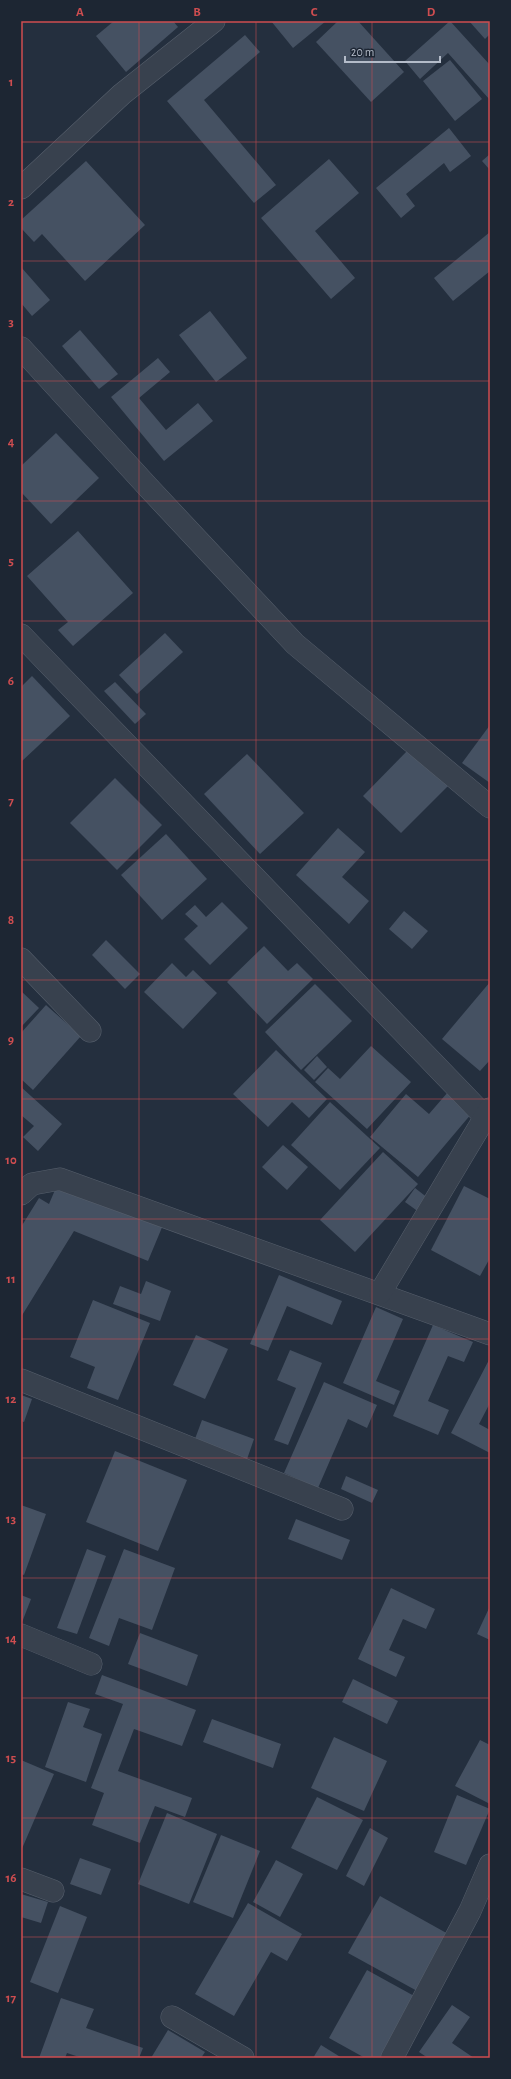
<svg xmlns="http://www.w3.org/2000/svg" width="511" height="2079" viewBox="0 0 511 2079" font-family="'Alegreya Sans',sans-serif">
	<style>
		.building { fill: #455162 }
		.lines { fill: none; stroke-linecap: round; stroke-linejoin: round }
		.minor-casing { stroke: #565f6c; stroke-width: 23 }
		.minor { stroke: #38414e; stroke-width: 22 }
		.grid { fill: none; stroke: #ce4d50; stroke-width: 1; stroke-opacity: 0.55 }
		.neatline { fill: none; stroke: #ce4d50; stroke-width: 1.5 }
		.grid-label { font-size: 13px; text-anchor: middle; font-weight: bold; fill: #ce4d50 }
	</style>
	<rect width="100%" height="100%" fill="#242f3e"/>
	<g class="building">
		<path d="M114,21H173L178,27L126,72L96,36Z"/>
		<path d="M271,21H326L293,48Z"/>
		<path d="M338,21H358L404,72L371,102L316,42Z"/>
		<path d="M450,21L490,65V100L448,53L420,79L405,61Z"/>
		<path d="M469,21H490V34L485,39Z"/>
		<path d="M245,35L260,52L204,100L276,185L254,203L167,101Z"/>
		<path d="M450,60L482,99L455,121L423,81Z"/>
		<path d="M449,128L471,156L450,172L444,163L406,194L415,206L401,218L376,188Z"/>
		<path d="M490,154V170L482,161Z"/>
		<path d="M329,159L359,193L315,231L355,278L331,299L261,218Z"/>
		<path d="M86,161L145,225L85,281L42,234L34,242L21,228V220Z"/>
		<path d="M490,232V271L453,301L434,278Z"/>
		<path d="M21,267L50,300L32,316L21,303Z"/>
		<path d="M210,311L247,358L216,382L179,335Z"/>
		<path d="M80,330L118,374L99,389L62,346Z"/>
		<path d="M158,358L170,372L139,398L166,430L198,403L213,421L164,461L111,397Z"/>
		<path d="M56,433L99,478L51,524L21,492V466Z"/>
		<path d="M78,531L133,593L73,646L58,630L68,622L27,576Z"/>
		<path d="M165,633L183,652L137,694L119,675Z"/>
		<path d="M32,676L70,716L21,762V687Z"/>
		<path d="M115,682L146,714L135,724L104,691Z"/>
		<path d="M490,725V783L462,763Z"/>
		<path d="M409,749L448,786L401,833L363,796Z"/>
		<path d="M247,754L304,813L260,854L204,794Z"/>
		<path d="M115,778L162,825L117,870L70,823Z"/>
		<path d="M338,828L365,852L342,877L369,901L349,924L296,875Z"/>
		<path d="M166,834L207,879L162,920L121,875Z"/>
		<path d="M222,902L248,928L210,965L184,939L198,926L185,914L195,905L206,917Z"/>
		<path d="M404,911L428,931L412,949L389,929Z"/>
		<path d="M106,940L140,974L125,989L92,955Z"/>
		<path d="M264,946L288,971L297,963L313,979L267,1024L227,982Z"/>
		<path d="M172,963L186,977L193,970L217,993L183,1029L144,992Z"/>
		<path d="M490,982V1060L480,1071L442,1039Z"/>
		<path d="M315,984L352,1021L301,1070L265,1032Z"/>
		<path d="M21,991L39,1008L21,1027Z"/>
		<path d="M46,1005L81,1036L33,1090L21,1079V1033Z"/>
		<path d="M371,1046L411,1082L367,1129L315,1082L328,1068L340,1079Z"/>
		<path d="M276,1050L327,1099L309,1118L292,1102L268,1127L233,1094Z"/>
		<path d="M317,1056L327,1067L314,1080L304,1070Z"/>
		<path d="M21,1087L62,1124L38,1151L23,1137L34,1126L21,1115Z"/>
		<path d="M448,1092L472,1113L418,1177L370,1137L406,1094L429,1114Z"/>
		<path d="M330,1102L380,1148L340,1190L291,1145Z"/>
		<path d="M283,1145L308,1167L287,1190L262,1167Z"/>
		<path d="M383,1152L418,1184L355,1252L320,1220Z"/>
		<path d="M58,1183L163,1225L148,1261L74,1231L21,1317V1227L39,1198L49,1204Z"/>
		<path d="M464,1186L490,1199V1258L480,1276L431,1250Z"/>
		<path d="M415,1188L433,1202L423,1215L405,1202Z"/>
		<path d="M279,1275L342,1301L332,1325L287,1306L268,1351L250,1344Z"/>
		<path d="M146,1281L171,1291L160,1321L113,1304L120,1286L141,1294Z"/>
		<path d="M93,1300L150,1323L118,1400L87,1388L95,1367L70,1357Z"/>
		<path d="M376,1307L403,1319L376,1381L400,1391L394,1405L343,1383Z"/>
		<path d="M433,1325L473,1342L464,1362L448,1356L428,1401L449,1410L438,1435L393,1416Z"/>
		<path d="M196,1335L228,1349L205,1399L173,1385Z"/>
		<path d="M290,1350L322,1363L288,1445L274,1440L296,1388L277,1380Z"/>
		<path d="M490,1358V1403L479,1424L490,1430V1453L451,1433Z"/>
		<path d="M324,1382L377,1405L367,1428L348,1419L318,1488L284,1473Z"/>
		<path d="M21,1395L32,1399L24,1422L21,1421Z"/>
		<path d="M202,1420L254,1439L245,1465L192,1447Z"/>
		<path d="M115,1451L187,1480L158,1551L86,1522Z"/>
		<path d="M346,1476L378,1490L372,1503L341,1489Z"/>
		<path d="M21,1505L46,1514L24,1575L21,1574Z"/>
		<path d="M296,1519L350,1540L342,1560L288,1539Z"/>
		<path d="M87,1549L106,1556L77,1634L57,1628Z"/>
		<path d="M124,1549L175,1568L152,1630L119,1618L109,1646L89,1638Z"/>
		<path d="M391,1588L435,1609L426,1629L403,1619L389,1650L405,1657L396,1677L358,1659Z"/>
		<path d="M21,1595L31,1599L21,1625Z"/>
		<path d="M490,1606V1640L477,1634Z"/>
		<path d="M140,1633L198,1655L187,1686L128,1664Z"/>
		<path d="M102,1675L196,1710L182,1746L134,1729L118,1771L192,1798L185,1817L155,1806L140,1843L92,1825L104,1793L91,1788L123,1704L95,1694Z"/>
		<path d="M353,1679L398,1701L387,1724L342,1702Z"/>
		<path d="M68,1702L90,1709L83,1727L102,1734L86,1782L45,1767Z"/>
		<path d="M212,1719L281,1744L273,1768L203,1742Z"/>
		<path d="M334,1737L387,1761L364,1811L311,1788Z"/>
		<path d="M480,1740L490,1745V1804L455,1786Z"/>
		<path d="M21,1760L54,1774L21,1851L22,1785Z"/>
		<path d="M457,1795L490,1809L466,1865L434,1852Z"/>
		<path d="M317,1797L363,1820L337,1870L291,1848Z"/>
		<path d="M167,1813L217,1834L189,1904L138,1884Z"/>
		<path d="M370,1828L388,1838L364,1886L346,1876Z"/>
		<path d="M221,1835L260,1851L233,1918L193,1902Z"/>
		<path d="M80,1858L111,1869L101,1895L70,1884Z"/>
		<path d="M276,1860L303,1874L280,1917L253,1902Z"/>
		<path d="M21,1894L48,1902L41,1923L21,1917Z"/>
		<path d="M380,1896L450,1935L419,1992L348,1953Z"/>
		<path d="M248,1903L302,1934L287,1961L271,1952L234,2016L195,1994Z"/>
		<path d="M60,1906L87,1917L58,1993L30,1982Z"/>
		<path d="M367,1970L416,1997L382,2058H365L329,2038Z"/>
		<path d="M61,1998L94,2009L86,2028L143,2048L139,2058H82L67,2053L65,2058H39Z"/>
		<path d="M452,2005L470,2017L452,2043L474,2058H428L419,2052Z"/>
		<path d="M168,2030L205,2052L201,2058H151Z"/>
		<path d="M321,2045L342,2058H313Z"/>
	</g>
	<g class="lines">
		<defs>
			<g id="minor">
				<path d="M21,188L122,94L214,21"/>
				<path d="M21,348L147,486L295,644L490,807"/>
				<path d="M21,635L490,1122"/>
				<path d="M21,959L90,1031"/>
				<path d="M21,1194L32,1184L60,1179L490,1334"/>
				<path d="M380,1293L490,1109"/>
				<path d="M21,1380L342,1509"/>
				<path d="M21,1635L91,1664"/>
				<path d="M21,1879L53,1891"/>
				<path d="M172,2017L243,2058"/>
				<path d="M392,2058L470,1911L490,1865"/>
			</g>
		</defs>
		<use href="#minor" class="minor-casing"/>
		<use href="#minor" class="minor"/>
	</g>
	<path class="grid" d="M139,21V2058M256,21V2058M372,21V2058M21,142H490M21,261H490M21,381H490M21,501H490M21,621H490M21,740H490M21,860H490M21,980H490M21,1099H490M21,1219H490M21,1339H490M21,1458H490M21,1578H490M21,1698H490M21,1818H490M21,1937H490"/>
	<rect width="511" height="2079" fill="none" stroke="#1d2633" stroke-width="44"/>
	<path d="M345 56v6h95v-6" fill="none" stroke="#b4bcc9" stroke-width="2"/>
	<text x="351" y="56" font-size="12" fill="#b4bcc9" stroke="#1d2633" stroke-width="3" paint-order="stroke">20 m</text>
	<rect x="22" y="22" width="467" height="2035" class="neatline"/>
	<g class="grid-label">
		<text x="80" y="16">A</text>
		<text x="197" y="16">B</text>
		<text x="314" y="16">C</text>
		<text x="431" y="16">D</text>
		<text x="11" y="86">1</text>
		<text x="11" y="206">2</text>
		<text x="11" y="326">3</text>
		<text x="11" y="446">4</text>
		<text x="11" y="565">5</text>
		<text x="11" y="685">6</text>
		<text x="11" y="805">7</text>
		<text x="11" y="924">8</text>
		<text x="11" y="1044">9</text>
		<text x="11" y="1164">10</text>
		<text x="11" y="1283">11</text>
		<text x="11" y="1403">12</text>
		<text x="11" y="1523">13</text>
		<text x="11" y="1643">14</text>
		<text x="11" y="1762">15</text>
		<text x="11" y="1882">16</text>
		<text x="11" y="2002">17</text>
	</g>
</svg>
